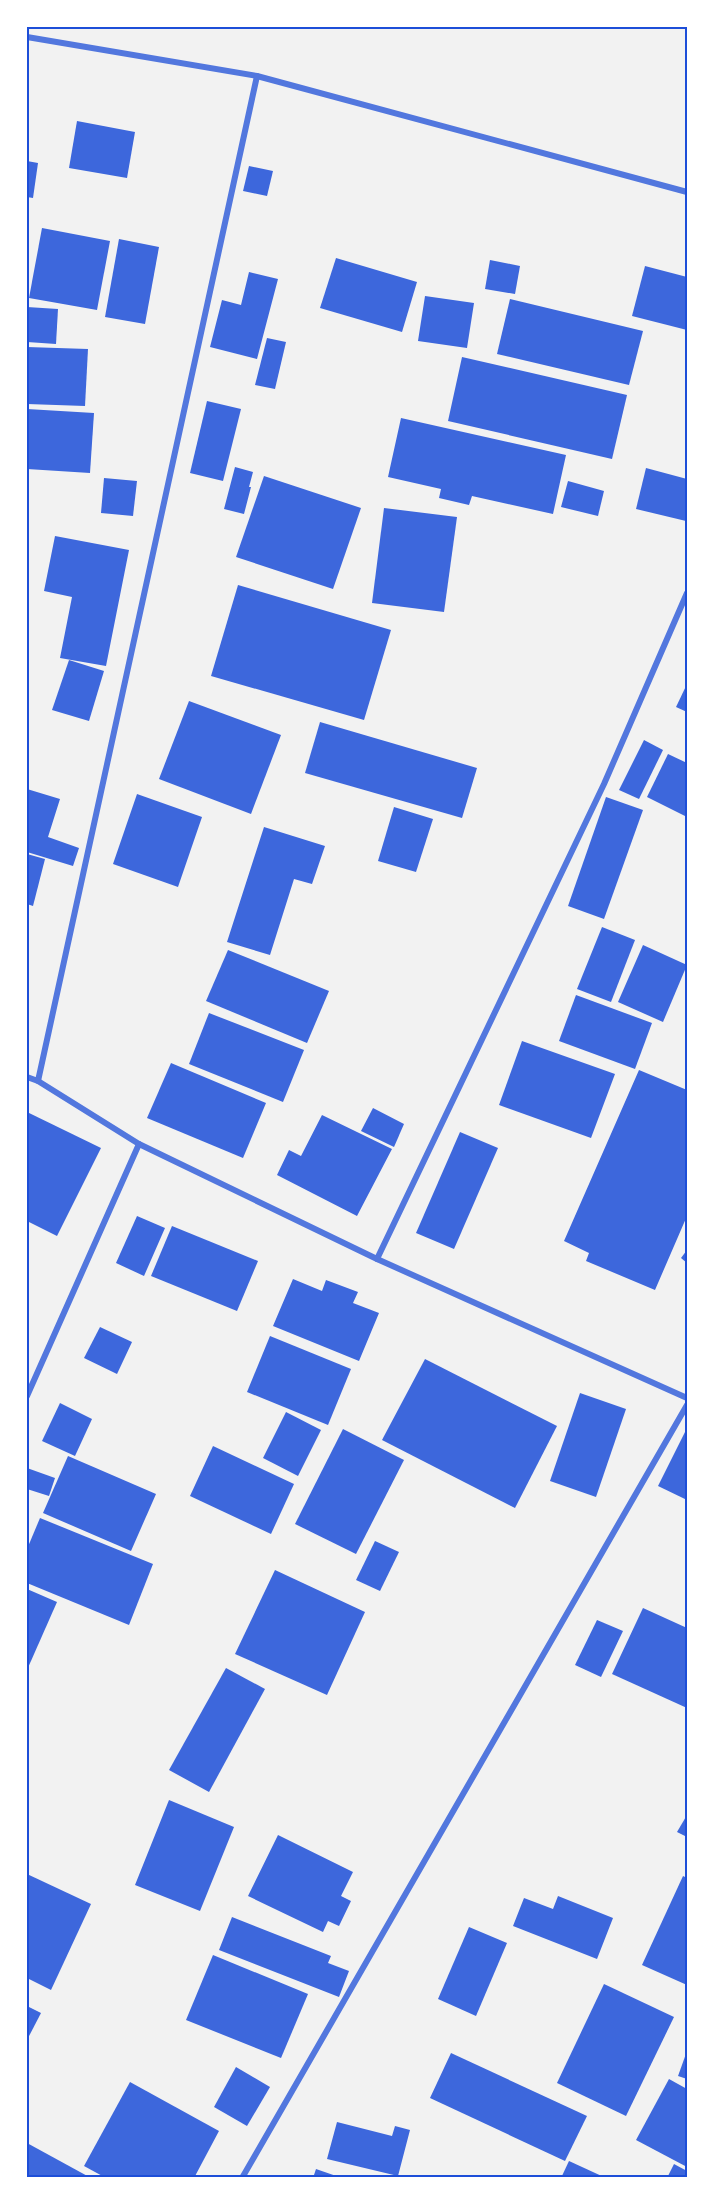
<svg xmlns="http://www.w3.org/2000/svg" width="714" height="2205" viewBox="0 0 714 2205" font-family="Ubuntu,sans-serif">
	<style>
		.building { fill: #3d67dc }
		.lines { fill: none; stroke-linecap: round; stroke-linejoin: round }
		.minor { stroke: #5277de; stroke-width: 6 }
		.neatline { fill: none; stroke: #1d4ed8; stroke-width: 2 }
	</style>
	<rect width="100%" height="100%" fill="#f2f2f2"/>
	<g class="building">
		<path d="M77,121L135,132L127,178L69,168Z"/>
		<path d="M27,161L38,163L33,198L27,197Z"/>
		<path d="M249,166L273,171L267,196L243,191Z"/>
		<path d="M42,228L110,241L97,310L29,298Z"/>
		<path d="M119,239L159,247L145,324L105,317Z"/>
		<path d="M336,258L417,282L402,332L320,308Z"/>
		<path d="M490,260L520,266L515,294L485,289Z"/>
		<path d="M645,266L687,277V330L632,316Z"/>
		<path d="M249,272L278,279L257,359L210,347L222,300L241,305Z"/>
		<path d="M425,296L474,303L467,348L418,341Z"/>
		<path d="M510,299L643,331L629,385L497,354Z"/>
		<path d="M27,307L58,309L56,344L27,342Z"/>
		<path d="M267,338L286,342L275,389L255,385Z"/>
		<path d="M27,347L88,349L85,406L27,404Z"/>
		<path d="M462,357L627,395L612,459L448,421Z"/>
		<path d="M207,401L241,409L223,481L190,473Z"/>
		<path d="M27,409L94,413L90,473L27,469Z"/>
		<path d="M401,418L566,455L553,514L472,496L469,505L439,498L441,489L388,477Z"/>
		<path d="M235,467L253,472L249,487H251L244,514L224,509Z"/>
		<path d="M646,468L687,479L686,521L636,509Z"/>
		<path d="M264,476L361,508L333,589L236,557Z"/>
		<path d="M104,478L137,481L133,516L101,513Z"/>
		<path d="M568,481L604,491L598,516L561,507Z"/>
		<path d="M384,508L457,517L444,612L372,603Z"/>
		<path d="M55,536L129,550L106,666L60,658L72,597L44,591Z"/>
		<path d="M238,585L391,630L364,720L211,676Z"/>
		<path d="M69,660L104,671L89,721L52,710Z"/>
		<path d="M687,684V712L676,707Z"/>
		<path d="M189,701L281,735L251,814L159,779Z"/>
		<path d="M320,722L477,768L462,818L305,773Z"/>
		<path d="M644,740L663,750L639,799L619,790Z"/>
		<path d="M668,754L687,763V817L647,797Z"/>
		<path d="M27,789L60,799L48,837L79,848L73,866L27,852Z"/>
		<path d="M137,794L202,817L178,887L113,864Z"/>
		<path d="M606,797L643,810L604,919L568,906Z"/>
		<path d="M394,807L433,819L416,872L378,861Z"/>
		<path d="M264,827L325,846L312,884L294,879L270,955L227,942Z"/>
		<path d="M27,854L45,859L33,906L27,904Z"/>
		<path d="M602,927L635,940L611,1002L577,989Z"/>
		<path d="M643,945L687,965L663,1022L618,1002Z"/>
		<path d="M228,950L329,991L307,1043L206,1001Z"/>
		<path d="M576,995L652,1023L635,1069L559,1041Z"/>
		<path d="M209,1013L304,1050L283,1102L189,1064Z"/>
		<path d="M522,1041L615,1074L591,1138L499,1105Z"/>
		<path d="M171,1063L266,1103L243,1158L147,1118Z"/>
		<path d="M639,1070L687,1090V1216L655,1290L586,1261L589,1253L564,1241Z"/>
		<path d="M373,1108L404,1124L394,1147L361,1131Z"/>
		<path d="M27,1112L101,1148L57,1236L27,1221Z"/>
		<path d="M322,1115L392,1149L357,1216L277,1175L289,1150L301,1156Z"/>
		<path d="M460,1132L498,1148L454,1249L416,1233Z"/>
		<path d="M137,1216L165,1228L144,1276L116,1263Z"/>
		<path d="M172,1226L258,1261L237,1311L151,1276Z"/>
		<path d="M687,1250V1263L681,1258Z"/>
		<path d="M293,1279L322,1291L326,1280L358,1292L353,1303L379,1313L359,1361L273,1326Z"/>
		<path d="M100,1327L132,1342L117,1374L84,1358Z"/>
		<path d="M270,1336L351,1369L328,1425L247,1392Z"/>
		<path d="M425,1359L557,1426L515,1508L382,1440Z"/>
		<path d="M580,1393L626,1409L596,1497L550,1481Z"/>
		<path d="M60,1403L92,1419L75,1456L42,1441Z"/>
		<path d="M286,1412L321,1430L298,1476L263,1458Z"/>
		<path d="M687,1428V1500L658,1486Z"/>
		<path d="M343,1429L404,1460L356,1554L295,1524Z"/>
		<path d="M213,1446L294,1484L271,1534L190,1496Z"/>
		<path d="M68,1456L156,1494L131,1551L43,1513Z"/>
		<path d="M27,1468L55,1478L49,1496L27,1489Z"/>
		<path d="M40,1518L153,1564L129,1625L27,1583V1549Z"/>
		<path d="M375,1541L399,1552L380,1591L356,1580Z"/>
		<path d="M275,1570L365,1612L327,1695L235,1654Z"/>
		<path d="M27,1589L57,1602L27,1670Z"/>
		<path d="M643,1608L687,1628V1708L612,1674Z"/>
		<path d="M597,1620L623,1631L601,1677L575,1665Z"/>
		<path d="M226,1668L265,1689L209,1792L169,1770Z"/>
		<path d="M169,1800L234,1827L200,1911L135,1885Z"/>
		<path d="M687,1815V1837L677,1832Z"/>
		<path d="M278,1835L353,1872L341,1896L351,1901L339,1926L328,1921L323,1932L248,1896Z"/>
		<path d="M27,1874L91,1904L51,1990L27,1978Z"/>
		<path d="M683,1876L687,1878V1985L642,1965Z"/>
		<path d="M558,1896L613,1918L597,1959L513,1926L524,1898L553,1909Z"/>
		<path d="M232,1917L331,1956L328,1963L349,1971L339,1997L219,1950Z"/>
		<path d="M469,1927L507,1943L476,2016L438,1999Z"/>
		<path d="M213,1955L308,1994L281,2058L186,2020Z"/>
		<path d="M604,1984L674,2017L626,2116L557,2083Z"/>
		<path d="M27,2006L41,2013L27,2040Z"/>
		<path d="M687,2051V2079L678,2076Z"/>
		<path d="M451,2053L587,2116L565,2161L430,2098Z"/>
		<path d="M236,2067L270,2087L247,2126L214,2107Z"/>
		<path d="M669,2079L687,2089V2167L636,2140Z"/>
		<path d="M130,2082L219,2131L194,2178H106L84,2166Z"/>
		<path d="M337,2122L392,2136L395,2126L410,2130L398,2176L327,2159Z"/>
		<path d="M27,2143L91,2178H27Z"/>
		<path d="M569,2161L606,2178H561Z"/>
		<path d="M674,2164L687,2171V2178H667Z"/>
		<path d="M316,2169L342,2178H313Z"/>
	</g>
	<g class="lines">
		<g class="minor">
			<path d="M27,37L257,76L687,192"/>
			<path d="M27,1077L38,1081L139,1144L377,1259L687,1398"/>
			<path d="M38,1081L257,76"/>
			<path d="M377,1259L604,784L687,593"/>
			<path d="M27,1396L139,1144"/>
			<path d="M242,2178L687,1405"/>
		</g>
	</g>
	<rect width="714" height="2205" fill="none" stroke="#ffffff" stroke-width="57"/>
	<rect x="28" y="28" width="658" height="2148" class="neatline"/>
</svg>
